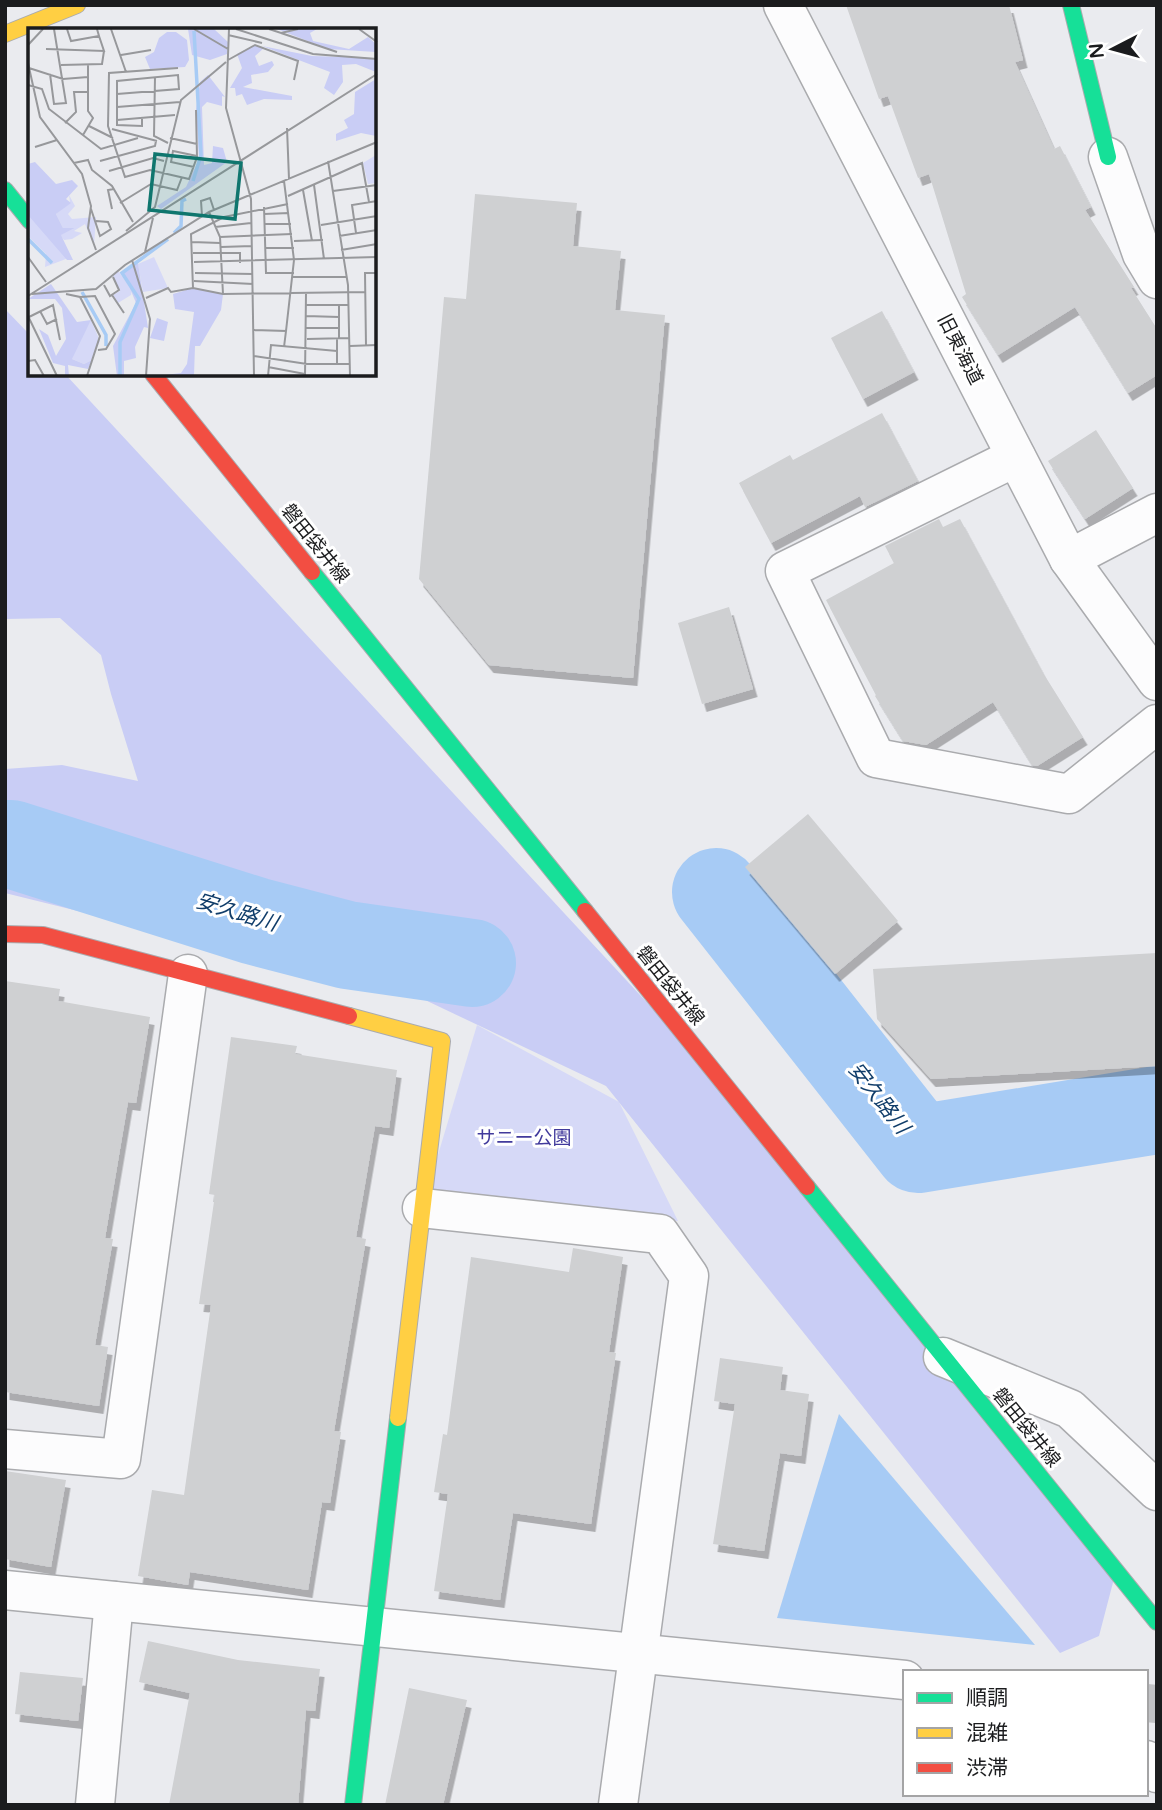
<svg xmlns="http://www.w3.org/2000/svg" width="1162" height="1810" viewBox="0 0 1162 1810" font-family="'Varela Round','Noto Sans JP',sans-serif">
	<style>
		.green { fill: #d6d9f7 }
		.forest { fill: #c9cdf5 }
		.water { fill: #a7cbf5 }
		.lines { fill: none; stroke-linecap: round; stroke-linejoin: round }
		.river { stroke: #a7cbf5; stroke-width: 88 }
		.building { fill: #cfd0d2; filter: url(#shadow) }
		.street-tunnel { stroke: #c1c2c5; stroke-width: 38; stroke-dasharray: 38 19; stroke-linecap: butt }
		.street-casing { stroke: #aaabae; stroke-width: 41 }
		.fast-casing { stroke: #aaabae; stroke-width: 18 }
		.slow-casing { stroke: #aaabae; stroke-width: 18 }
		.jam-casing { stroke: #aaabae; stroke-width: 18 }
		.street { stroke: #fcfcfd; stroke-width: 38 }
		.fast { stroke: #16e098; stroke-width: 16 }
		.slow { stroke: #ffcf43; stroke-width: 16 }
		.jam { stroke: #f24e42; stroke-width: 16 }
		.labels { text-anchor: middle; stroke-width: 6; stroke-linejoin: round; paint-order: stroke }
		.street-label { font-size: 19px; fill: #1b1c1e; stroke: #fff }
		.park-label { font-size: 19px; fill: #413a9c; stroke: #fff }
		.water-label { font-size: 21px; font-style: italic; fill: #103d6a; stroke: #fff }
		.inset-river { fill: none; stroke: #a7cbf5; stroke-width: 3.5 }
		.inset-road { fill: none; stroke: #97989b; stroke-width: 2 }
		.view { fill: #0f766e; fill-opacity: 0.15; stroke: #0f766e; stroke-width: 3.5 }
		.inset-edge { fill: none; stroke: #1b1c1e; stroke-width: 3.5 }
	</style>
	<defs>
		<filter id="shadow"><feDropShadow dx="4.5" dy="8" stdDeviation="0" flood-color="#0004"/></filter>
	</defs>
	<rect width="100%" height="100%" fill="#eaebef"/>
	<path class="green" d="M477,1025L619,1102L678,1221L422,1208Z"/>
	<path class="forest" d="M5,309L30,335V374L66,375L728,1090L1116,1571L1099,1636L1060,1653L606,1086L423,999L228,948L5,893V769L62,765L138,781L111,694L101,655L60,618L5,619Z"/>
	<path class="water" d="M839,1414L1035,1645L777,1618Z"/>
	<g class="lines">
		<g class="river">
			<path d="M5,844H11L255,921L347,945L472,963"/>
			<path d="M716,892L918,1149L1157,1110"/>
		</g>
	</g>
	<g class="building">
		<path d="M846,5H1009L1023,60L1015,62L1054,149L1060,146L1091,207L1085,210L1134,287L1131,288L1157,329V375L1128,393L1075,307L998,355L962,297L966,294L929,174L918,178L888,96L879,99Z"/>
		<path d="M475,194L577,203L573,246L621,251L615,310L665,315L633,678L489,665L419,579L444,297L466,299Z"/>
		<path d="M882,311L914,372L863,399L831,338Z"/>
		<path d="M882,413L918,481L865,507L860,496L771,543L739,483L790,455L793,460Z"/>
		<path d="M1096,430L1133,488L1085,519L1048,461Z"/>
		<path d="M939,519L943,527L960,519L1043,673L1083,737L1037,766L1032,765L993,702L926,745L903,741L875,696L876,695L826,600L894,563L885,546Z"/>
		<path d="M729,607L753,689L702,704L678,623Z"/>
		<path d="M808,814L898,921L835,974L745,867Z"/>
		<path d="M1157,953V1066L931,1079L877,1019L873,969Z"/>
		<path d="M5,981L60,989L58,1001L150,1017L136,1103L128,1102L105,1238L113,1239L95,1345L108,1347L99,1406L5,1392Z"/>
		<path d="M231,1037L297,1046L295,1054L397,1070L389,1128L375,1126L356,1237L366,1239L334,1431L341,1432L330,1503L322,1502L308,1590L190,1572L188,1585L138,1576L152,1490L184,1495L211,1305L199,1304L215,1195L209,1194Z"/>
		<path d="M573,1248L623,1257L609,1352L616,1353L591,1524L513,1513L500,1600L434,1591L448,1494L434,1492L443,1434L447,1435L471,1257L569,1272Z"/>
		<path d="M720,1358L783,1367L780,1390L809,1394L801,1456L780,1453L764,1551L713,1544L735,1404L714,1401Z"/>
		<path d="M5,1471L66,1480L51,1567L5,1559Z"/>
		<path d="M148,1641L238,1660L320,1669L315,1711L306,1710L298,1805H169L190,1693L139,1682Z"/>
		<path d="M20,1672L83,1678L78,1721L15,1714Z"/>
		<path d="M409,1688L467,1700L443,1805H385Z"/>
	</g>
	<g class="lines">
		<path class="street-tunnel" d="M1146,1703L1157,1704"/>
		<defs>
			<g id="street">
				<path d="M783,5L1069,559L1157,681"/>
				<path d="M1108,157L1142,254L1157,279"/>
				<path d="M1016,457L785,571L876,758L1069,794L1157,724"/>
				<path d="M1069,559L1157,513"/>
				<path d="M422,1208L660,1234L689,1276L618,1805"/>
				<path d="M943,1357L1070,1409L1157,1491"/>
				<path d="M5,1449L121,1459L188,974"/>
				<path d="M5,1590L905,1680"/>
				<path d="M1146,1760L1157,1773"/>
				<path d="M95,1805L114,1601"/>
			</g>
			<g id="fast">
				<path d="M1071,5L1108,157"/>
				<path d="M5,190L30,221"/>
				<path d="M312,572L585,911"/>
				<path d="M807,1187L1157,1622"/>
				<path d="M353,1805L398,1418"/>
			</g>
			<g id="slow">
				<path d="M5,34L77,5"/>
				<path d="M349,1016L442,1041L398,1418"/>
			</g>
			<g id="jam">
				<path d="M153,374L312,572"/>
				<path d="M585,911L807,1187"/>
				<path d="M5,934L43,935L349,1016"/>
			</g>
		</defs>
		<use href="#street" class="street-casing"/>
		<use href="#fast" class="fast-casing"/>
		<use href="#slow" class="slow-casing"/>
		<use href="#jam" class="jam-casing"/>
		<use href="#street" class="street"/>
		<use href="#fast" class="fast"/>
		<use href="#slow" class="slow"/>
		<use href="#jam" class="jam"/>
	</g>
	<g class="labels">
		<g class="street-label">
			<text transform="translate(961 349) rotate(63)" y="7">旧東海道</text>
			<text transform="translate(316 543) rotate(51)" y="7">磐田袋井線</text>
			<text transform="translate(671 985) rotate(51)" y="7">磐田袋井線</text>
			<text transform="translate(1027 1427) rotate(51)" y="7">磐田袋井線</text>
		</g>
		<g class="park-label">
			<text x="524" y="1144">サニー公園</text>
		</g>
		<g class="water-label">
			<text transform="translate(237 912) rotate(17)" y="7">安久路川</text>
			<text transform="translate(879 1098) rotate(52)" y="7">安久路川</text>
		</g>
	</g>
	<g transform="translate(28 28)">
		<rect width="348" height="348" fill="#eaebef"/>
		<path d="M348,127V155L340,156L335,135ZM41,167L47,178L40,186L44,191L68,189L66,217L57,196L46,203L54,205L44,211L36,212L32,207L47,200H35L28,186L42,174ZM0,185L43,229L17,239L18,226L0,208ZM126,229L140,260L115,264L110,236ZM90,243L104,261L103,267L90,275L85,267L92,263L85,248ZM63,292L72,313L64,332L56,336L44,331L45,325Z" fill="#d6d9f7"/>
		<path d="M160,1H186L200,14L199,26L182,32L164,27ZM249,1H289L282,5L285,13L321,21L340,9L348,16V24L300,21ZM139,4H148L159,12L161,32L157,39L122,41L117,29L126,24L131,10ZM227,17L236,20L227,28L231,38L244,33L246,37L240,44L223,47L224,55L215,59L264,68V72L236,71L219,77L214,66L208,68L207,60H202L214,40L209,26ZM234,18L284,28L348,30V44L328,36L314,37L315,54L306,67L296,60L302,44ZM180,47L197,69L194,68V78L179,74L174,79L176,137L184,135L185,118L195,120L199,134L133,181L129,178L158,159L171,131L168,82L172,54ZM348,51V108L333,105L308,113V106L320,100L316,92L326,86L327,64ZM7,134L28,156L44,152L50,158L38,171L43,175L28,186L35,200H47L33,207L45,232H39L0,187V136ZM110,235L120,300L116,299L107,319L108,330L96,333V348H89L85,318L108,275L95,243ZM23,256L49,294L63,292L44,331L56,336L64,332L60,341L40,337L41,348H37V338L25,335L11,301L20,307L28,328L38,311L34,280L27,271H0ZM165,260L195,266L193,282L172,318H167L166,347L129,348L153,345L159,336L166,284L147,281L145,266ZM129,290L140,294L136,313L122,310Z" fill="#c9cdf5"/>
		<path class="inset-river" d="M165,153L173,127L166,3M146,205L153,198L154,173L158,171M0,211L24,235M54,264L78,307V318M92,348V314L111,271L94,245L140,211"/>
		<path class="inset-road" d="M39,1L43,13L71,8L69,1M83,1L98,44M166,1L200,21M201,1L198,80L223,171L226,348M208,1L285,26L349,31M241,1L253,5L270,1M331,1L349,14M253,5L309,24M200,7L234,15M0,17L15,1M18,21L76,23L71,8M93,27L123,22M200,32L227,17L270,33L266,52M0,35L12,89L54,146L63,178L60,200L68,222M33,37L74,36L76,23M1,40L35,51L60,49M150,40L81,45L80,98L97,149L122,142L161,151L169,129L168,82M22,46L26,76L38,75L26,1M127,49L126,108L140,115M0,57L14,61L21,81L73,121L110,110M89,66L151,61L150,47L89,53V97L114,98V90M89,79L152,74M89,92L147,87M37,95L48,84L46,64H60M61,98L85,110M259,100L261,151M84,101L129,113M55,107L65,90L60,83V36M142,110L169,116M7,119L29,112M72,133L127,118L128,113M300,133L320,257L322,348M46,135L60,132L64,142L84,158L105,194M166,139L143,134L145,123L169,128M81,143L125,130L136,133M256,153L266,232L258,303M286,157L296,231M275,162L284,213M305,163L349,157M260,168L334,135L341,174M92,175L123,156L149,162L154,149M236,179L238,245H266M63,181L72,208L83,201L80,194L68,193M84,181L80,162L86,161M181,184L192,209L195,266M236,186L261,185M174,188L173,173L182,170L186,182M237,196H263M293,197L349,188M187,199L223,195M98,203L127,179L153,72L198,34M328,205L324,177L349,173M311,208L349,202M192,209L264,206M266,213L295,212M164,214L192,215M193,219L224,218M237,220H266M313,222L349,216M117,224L125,190M165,225H212V235M0,229L18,254M104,232L122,291L118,348M166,234L349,229M167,245L225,246M265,249H319M166,253L225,256M76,257L82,268L91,262L85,249M165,260L163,206L196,189L260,176M4,266L68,261L97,237L181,184L349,114M38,266L52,269L72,308L59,348M84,267L96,285M0,268L349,46M52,269L67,268L87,306L78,321L70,322M118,270L140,260L143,264L165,260L195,266L337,264M278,277H321M311,277V311M12,283L19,296L29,291M0,288L29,348M278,288L311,289M1,289L25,277L32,312M278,300H311M226,302L258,303L256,319M279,311L322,310M309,311V336M322,318L349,317M338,318L337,245H349M226,328L279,336H322M0,333L7,332L16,348M240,339L277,346M240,348L243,317L309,323M277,348L278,265"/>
		<path class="view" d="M127,126L213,135L207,191L121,182Z"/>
		<rect width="348" height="348" class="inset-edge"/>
	</g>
	<rect width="1162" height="1810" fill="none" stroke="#1b1c1e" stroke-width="14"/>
	<rect x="903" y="1670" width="245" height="126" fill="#ffffff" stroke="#a4a4a5" stroke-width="2"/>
	<rect x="917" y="1693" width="35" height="10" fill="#16e098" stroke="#a4a4a5" stroke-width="2"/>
	<text x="966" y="1705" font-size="21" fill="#1b1c1e">順調</text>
	<rect x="917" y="1728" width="35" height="10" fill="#ffcf43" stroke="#a4a4a5" stroke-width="2"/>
	<text x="966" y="1740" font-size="21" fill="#1b1c1e">混雑</text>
	<rect x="917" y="1763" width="35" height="10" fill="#f24e42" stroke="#a4a4a5" stroke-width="2"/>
	<text x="966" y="1775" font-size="21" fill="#1b1c1e">渋滞</text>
	<g transform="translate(1113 49) rotate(264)" stroke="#ffffff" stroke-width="5" paint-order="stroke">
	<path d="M0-5L12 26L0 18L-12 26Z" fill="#1b1c1e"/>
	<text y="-10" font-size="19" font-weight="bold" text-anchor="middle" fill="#1b1c1e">N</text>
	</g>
</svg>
